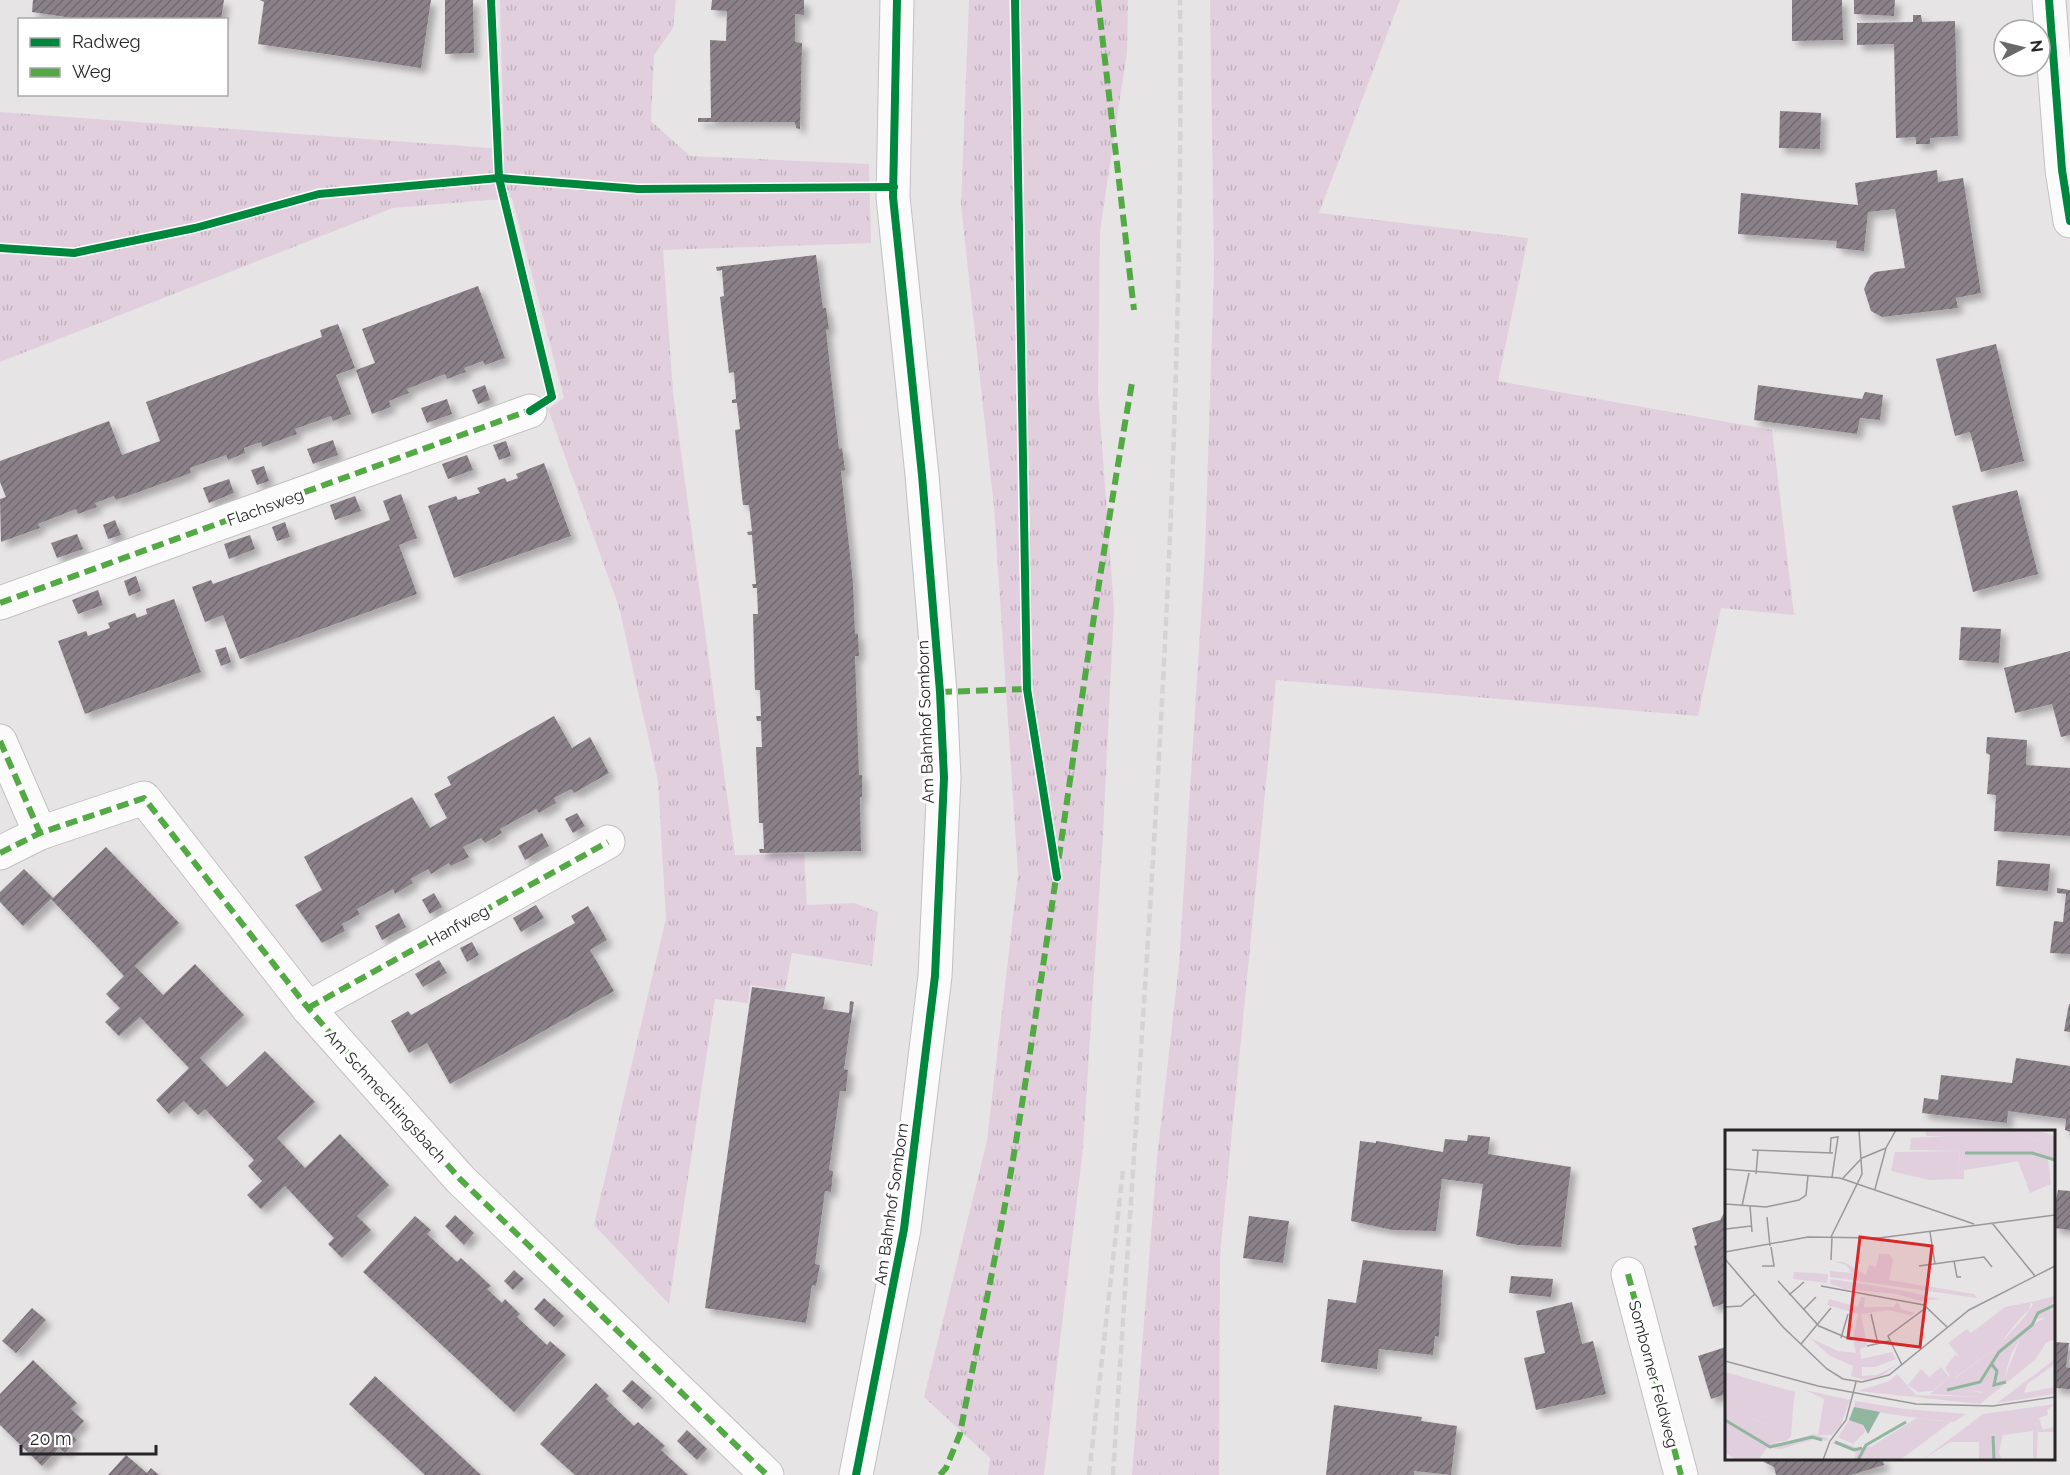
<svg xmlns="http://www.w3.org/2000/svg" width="2070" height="1475" viewBox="0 0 2070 1475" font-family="Raleway,sans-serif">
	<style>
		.grass { fill: url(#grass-tufts) }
		.building { fill: url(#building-hatch); filter: url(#shadow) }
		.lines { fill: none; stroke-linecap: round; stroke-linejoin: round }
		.street-casing { stroke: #c2c0c1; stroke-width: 35 }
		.secondary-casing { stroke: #c2c0c1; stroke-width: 35 }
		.street { stroke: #fbfbfb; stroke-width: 33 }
		.secondary { stroke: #fbfbfb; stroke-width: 33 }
		.rail { stroke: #d5d4d5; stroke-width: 4.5; stroke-dasharray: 9 4.5; stroke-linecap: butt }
		.quiet { stroke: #53aa44; stroke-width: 6; stroke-dasharray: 12 6; stroke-linecap: butt }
		.cycleway-casing { stroke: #fff; stroke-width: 11 }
		.cycleway { stroke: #00873e; stroke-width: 8 }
		.labels { text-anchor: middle; stroke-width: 6; stroke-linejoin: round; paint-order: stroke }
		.street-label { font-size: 16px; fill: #272527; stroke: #fff }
		.inset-river { fill: none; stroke: #90b69f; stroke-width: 3 }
		.inset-road { fill: none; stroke: #9a989a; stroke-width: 1.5 }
		.view { fill: #d62828; fill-opacity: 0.15; stroke: #d62828; stroke-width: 3 }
		.inset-edge { fill: none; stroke: #272527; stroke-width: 3 }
	</style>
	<defs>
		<pattern id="grass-tufts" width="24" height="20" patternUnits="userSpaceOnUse" patternTransform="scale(1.5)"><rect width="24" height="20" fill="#e1cfde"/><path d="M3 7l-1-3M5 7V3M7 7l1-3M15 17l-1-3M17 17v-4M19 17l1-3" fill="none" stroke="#c1b2be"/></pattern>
		<pattern id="building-hatch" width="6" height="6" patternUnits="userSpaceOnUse" patternTransform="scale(1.5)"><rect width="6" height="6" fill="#8b8289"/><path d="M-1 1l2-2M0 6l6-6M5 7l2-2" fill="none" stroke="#726a70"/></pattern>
		<filter id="shadow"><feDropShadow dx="5.5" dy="5.5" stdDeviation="3" flood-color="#0004"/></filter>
	</defs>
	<rect width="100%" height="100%" fill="#e7e4e6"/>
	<g class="grass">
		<path d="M500,0H676L673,28L654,55L651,121L690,156L869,164L871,243L663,250L673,392L735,855L804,854L807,905L854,903L878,912L872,966L792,953L785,990L750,985L748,1003L715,999L669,1304L594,1225L666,918L658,781L619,607L548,409L564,398L512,198L393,208L0,362V112L504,149Z"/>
		<path d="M969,0H1128L1127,52L1100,231L1098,392L1114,608L1103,834L1083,1148L1044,1475H988L990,1458L924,1397L987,1141L1018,874L994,507L961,205Z"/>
		<path d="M1210,0H1400L1319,213L1528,238L1498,381L1772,430L1794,615L1721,608L1698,716L1276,680L1220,1255L1219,1475H1132L1157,1158L1179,964L1205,553L1214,269Z"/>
	</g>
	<g class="building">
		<path d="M33,0H224L221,20H86L32,12Z"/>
		<path d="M260,0H431L421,68L258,44L264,2Z"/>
		<path d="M445,0H473L474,53L445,54Z"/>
		<path d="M712,0H804V15L795,14V42L802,43L800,129L796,128L795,122H698V118H711L710,40L726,41L727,11L711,10Z"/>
		<path d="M1792,0H1842L1843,40L1792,41Z"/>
		<path d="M1854,0H1895L1894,16L1854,14Z"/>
		<path d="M1913,15H1921L1922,22L1955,21L1958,136L1930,138V144H1916V137L1896,138L1894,44L1857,45V23L1913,22Z"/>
		<path d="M1780,111L1821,113L1820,149L1779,148Z"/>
		<path d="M1937,170L1938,182L1963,178L1981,293L1956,298L1958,308L1882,317L1871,311L1864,289L1870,276L1875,272L1905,268L1895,209L1868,212L1864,251L1836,248L1837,241L1738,234L1741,193L1858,205L1855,183Z"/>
		<path d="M816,255L823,308H826L829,329L826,330L839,449L842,448L845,470L841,471L853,583L855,634H858L859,656H855L859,775H862V797H860L861,851L760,853L759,849H764L763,823H759L756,747H762L761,721H757L756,716H761L760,690H755L753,614H758L757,588H753L752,584H756L752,535H748L747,532L752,531L749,505H743L735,430L740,429L737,403H732V400L736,399L734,372L729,373L720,297L724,296L722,270L717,271L716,267Z"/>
		<path d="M478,286L505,358L485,365L483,361L464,368L466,372L447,379L445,374L407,389L409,393L389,401L391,407L372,414L356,370L375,363L362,329Z"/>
		<path d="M338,324L355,368L336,375L351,414L333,421L331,416L295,429L297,434L262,447L261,442L244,448L245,453L228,460L226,455L190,468L191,473L136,493L116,500L114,496L95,503L97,507L78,514L76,509L38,524L40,528L1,542L0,499L6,497L0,482V461L109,421L122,455L160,441L146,402L322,337L320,330Z"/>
		<path d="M1996,344L2024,461L1981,472L1970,432L1955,436L1936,359Z"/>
		<path d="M485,385L490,400L478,404L472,390Z"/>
		<path d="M1758,385L1862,399L1865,392L1883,395L1880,420L1860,418L1857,434L1754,420Z"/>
		<path d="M447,399L452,414L427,423L421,408Z"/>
		<path d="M333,440L338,455L313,464L307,449Z"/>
		<path d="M506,441L511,456L499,460L493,445Z"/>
		<path d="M467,455L473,470L448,479L442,464Z"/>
		<path d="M544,463L571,536L454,578L428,506L456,496L458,500L480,493L477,488L505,478L507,482L518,478L516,474Z"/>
		<path d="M264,466L269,481L257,485L251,470Z"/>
		<path d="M229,479L234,493L209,503L203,488Z"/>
		<path d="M2017,490L2038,574L1973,592L1952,506Z"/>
		<path d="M401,494L417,538L399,545L417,594L240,659L223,615L205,622L192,587L211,580L213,584L390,520L383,501Z"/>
		<path d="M355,496L361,511L335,520L330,505Z"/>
		<path d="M115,520L121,535L108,539L103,525Z"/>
		<path d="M285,522L290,537L277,541L272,527Z"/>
		<path d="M77,534L83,549L57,558L51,543Z"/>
		<path d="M250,535L255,549L229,559L224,544Z"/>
		<path d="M136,576L141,591L129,596L124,581Z"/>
		<path d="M98,590L103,605L78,614L72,600Z"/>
		<path d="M174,599L201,672L85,714L58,641L86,631L88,636L110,628L108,623L135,613L137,618L147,614L146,609Z"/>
		<path d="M1961,627L2001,629L1999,663L1959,660Z"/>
		<path d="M226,647L231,662L221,666L215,650Z"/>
		<path d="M2070,651V735L2061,737L2052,704L2015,713L2004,668Z"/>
		<path d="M554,716L572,748L590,737L609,773L574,793L571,789L554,798L556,803L539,813L536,809L500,829L502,833L485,843L481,838L463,847L469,857L451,866L449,863L431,874L428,869L411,879L413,883L395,894L393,889L357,909L360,914L342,924L345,931L322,943L295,905L322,890L304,857L412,797L430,828L447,818L434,794L451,785L447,777Z"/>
		<path d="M1987,737L2027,740L2026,765L2070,768V836L1994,831L1996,795L1987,794L1990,755L1986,753Z"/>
		<path d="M577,813L585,826L573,833L565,819Z"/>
		<path d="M542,833L549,846L525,860L518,846Z"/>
		<path d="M106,847L179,923L135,966L163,995L195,964L244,1015L200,1058L227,1087L265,1051L315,1102L277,1138L305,1168L340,1134L389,1185L357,1216L371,1230L342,1258L328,1244L334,1238L285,1186L261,1209L247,1195L262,1181L248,1166L254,1160L205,1109L198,1115L184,1101L169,1114L156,1100L189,1068L140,1017L119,1036L105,1022L120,1008L106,994L124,976L100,950L51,899L23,926L0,902V892L24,869L53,898Z"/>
		<path d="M1998,860L2050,864L2048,891L1996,886Z"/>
		<path d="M2057,888L2070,890V954L2050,953L2054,921L2063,922L2066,894L2057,893Z"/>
		<path d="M434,893L442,907L430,914L422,900Z"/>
		<path d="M536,905L544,918L521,932L513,918Z"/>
		<path d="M588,906L607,940L590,950L614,991L450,1084L427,1043L409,1053L391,1021L408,1011L411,1015L575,923L571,916Z"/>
		<path d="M399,913L406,927L382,940L375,926Z"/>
		<path d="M472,942L479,955L467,962L460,948Z"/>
		<path d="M439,960L447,973L423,987L415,974Z"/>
		<path d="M752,987L825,997L823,1009L849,1013L850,1001L854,1002L844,1069L848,1070L846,1091H840L829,1170L833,1171L831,1192L825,1191L815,1264L820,1265L816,1286L812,1285L806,1323L705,1308Z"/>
		<path d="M2069,1004H2070V1032L2064,1031Z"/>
		<path d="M2016,1058L2070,1066V1132L2065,1130L2066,1119L2008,1111L2007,1123L1922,1113L1924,1098L1938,1100L1941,1075L2012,1083Z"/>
		<path d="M1468,1135L1490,1137L1488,1154L1571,1167L1561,1247L1518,1245L1476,1236L1483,1184L1442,1179L1436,1231L1393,1230L1351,1221L1360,1141L1376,1143V1141L1443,1152L1445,1139L1467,1141Z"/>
		<path d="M2058,1190L2070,1191V1230L2054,1228V1209Z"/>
		<path d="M1726,1210V1303L1713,1307L1694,1246L1697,1245L1692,1228L1720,1220Z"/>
		<path d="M455,1215L474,1233L464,1245L445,1226Z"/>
		<path d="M415,1216L431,1230L427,1234L457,1262L461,1258L491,1286L487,1289L502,1303L505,1299L520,1314L517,1317L547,1345L550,1341L566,1355L514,1412L363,1272Z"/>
		<path d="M1249,1216L1289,1221L1283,1263L1243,1258Z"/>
		<path d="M1363,1260L1443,1270L1439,1337L1435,1336L1433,1355L1379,1349L1377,1369L1321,1362L1328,1299L1356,1303Z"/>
		<path d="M514,1270L524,1279L513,1290L504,1281Z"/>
		<path d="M1511,1276L1553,1279L1551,1297L1509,1293Z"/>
		<path d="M544,1298L564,1316L554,1327L534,1309Z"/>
		<path d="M1572,1302L1582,1344L1593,1341L1606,1394L1536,1410L1524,1358L1545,1353L1536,1311Z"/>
		<path d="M32,1308L46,1320L16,1353L2,1341Z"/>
		<path d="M2054,1342L2069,1343L2066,1367L2070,1368V1389L2054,1388Z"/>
		<path d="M1726,1347V1394L1711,1399L1698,1356Z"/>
		<path d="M33,1360L77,1403L71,1409L84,1421L72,1435L77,1440L65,1453L59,1448L42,1466L0,1425V1394Z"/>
		<path d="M375,1376L481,1475H425L349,1404Z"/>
		<path d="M632,1380L652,1398L642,1409L622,1391Z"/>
		<path d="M596,1383L609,1396L606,1399L634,1426L638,1422L665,1446L661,1450L688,1475H575L540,1444Z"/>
		<path d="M1334,1405L1422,1417L1421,1421L1457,1426L1451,1475L1414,1471V1475H1326Z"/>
		<path d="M687,1430L707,1449L697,1460L677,1441Z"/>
		<path d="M126,1455L147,1473L151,1468L159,1475H108Z"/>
		<path d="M1763,1458H1882L1884,1465L1851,1475H1776L1774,1467L1764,1462Z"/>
	</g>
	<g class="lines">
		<defs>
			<g id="street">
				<path d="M0,603L530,411"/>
				<path d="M0,741L40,833"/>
				<path d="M0,853L40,833L144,798L308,1008L460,1179L767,1475"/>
				<path d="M308,1008L608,842"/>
				<path d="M1628,1274L1681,1475"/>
				<path d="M856,1475L904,1229L935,976L944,778L940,692L922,475L893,197L897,0"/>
			</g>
			<path id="secondary" d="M2049,0L2062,170L2070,221"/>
		</defs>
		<use href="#street" class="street-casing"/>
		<use href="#secondary" class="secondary-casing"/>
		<use href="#street" class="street"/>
		<use href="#secondary" class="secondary"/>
		<g class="rail">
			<path d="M1089,1475L1123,1170"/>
			<path d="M1113,1475C1144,984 1185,492 1180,0"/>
		</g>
		<g class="quiet">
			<path d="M1098,0L1134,310"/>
			<path d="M0,603L533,409"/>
			<path d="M940,692L1027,689"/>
			<path d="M0,741L40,833"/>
			<path d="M0,853L40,833L144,798L308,1008L460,1179L767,1475"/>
			<path d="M308,1008L608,842"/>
			<path d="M1628,1274L1681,1475"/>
			<path d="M940,1475L946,1468L960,1434C979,1333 1002,1231 1018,1129C1058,881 1088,631 1132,383"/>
		</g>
		<defs>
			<g id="cycleway">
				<path d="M491,0L499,178L552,397L530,411"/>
				<path d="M1015,0L1027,689L1057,877"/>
				<path d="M2049,0L2062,170L2070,221"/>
				<path d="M0,248L74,253L195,228L319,194L499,178L638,189L894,187"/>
				<path d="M856,1475L904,1229L935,976L944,778L940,692L922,475L893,197L897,0"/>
			</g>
		</defs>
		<use href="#cycleway" class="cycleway-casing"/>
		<use href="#cycleway" class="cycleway"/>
	</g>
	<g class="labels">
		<g class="street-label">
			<text transform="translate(265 507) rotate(-20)" y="6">Flachsweg</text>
			<text transform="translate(925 722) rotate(-92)" y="6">Am Bahnhof Somborn</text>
			<text transform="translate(458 925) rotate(-29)" y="6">Hanfweg</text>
			<text transform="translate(386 1096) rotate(48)" y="6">Am Schmechtingsbach</text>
			<text transform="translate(891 1204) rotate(-82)" y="6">Am Bahnhof Somborn</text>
			<text transform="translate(1654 1374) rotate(75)" y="6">Somborner Feldweg</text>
		</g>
	</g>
	<g transform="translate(1725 1130)">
		<rect width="330" height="330" fill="#e7e4e6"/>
		<path d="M224,6H300L330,15V31L323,29L326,54L305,63L293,31L278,34L277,25H239V49H233L235,21L185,20L186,8ZM154,124H164L168,130L164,150L249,164L252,168L105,147V141L127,143L121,135L107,131L119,132L141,145L144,135L151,137ZM69,142L103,144L102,153L68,149ZM106,149L170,159L215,169L196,171L171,164L120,159L105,154ZM330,166L323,187L311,189L304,199L303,196L286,224L279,249H273L275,238L270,227L231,259L259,263L252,267L205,264L225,246L220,238L231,223V248L273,216L297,190L308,175L306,172ZM136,167H140L139,177H169L172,171L176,179L190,183L186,186L165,180L136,184L142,216L135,219L136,229L167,222L171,229L150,237H137V246L152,245L173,234L158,245L140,250L108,241L126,246L128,236L105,226L85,208L113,221L131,223L128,210L133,184L102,175L104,169L133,177ZM0,242L70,262L68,279H50L45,287L23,286L45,297L46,313H62L88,304L103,308L102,311L89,309L57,319L42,318L33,330H11L0,322ZM330,274L322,280L323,285L314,288L318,300L328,297L330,302H313V282L309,283L308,301L278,305L274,322L277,330H254V312H225L197,330L258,284ZM192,288L226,292L175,330H138L147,316Z" fill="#e1cfde"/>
		<path d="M330,172V209L321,213L310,230L255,274L133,261L164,251L172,244L191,265L252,267L258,262L230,259L232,255L270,226L275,238L273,249H279L294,212V201L322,187L321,182L327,180ZM297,186L273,216L230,248L232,241ZM330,229V234L302,254L299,263L330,257V264L272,273ZM80,260L125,270L116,295L107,305H93L99,269ZM130,271L180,279L241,284L229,292L192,288L145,281L129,277ZM36,272L51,279H68L66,307L61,311L45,313V297L21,285L45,287L47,280L36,276ZM313,282L312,330H308V283ZM124,290L138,295L140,302L128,314L113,307ZM110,310L133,318L147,316L138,330H129L131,322L107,313Z" fill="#e1cfde"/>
		<path d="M242,7H290V16H242ZM235,21L233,49L204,50L166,41L170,22ZM239,25H277L278,34L239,40Z" fill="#e1cfde"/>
		<path d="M200,0H311L330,6V15L300,6H201ZM306,172L304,180L228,245L225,232L233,225L223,213L242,199L246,203L280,177ZM216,237L224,247L207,261L193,262L183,255L196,239L204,247Z" fill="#e1cfde"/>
		<path d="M129,277L155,282L143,304L138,295L124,290Z" fill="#90b69f"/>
		<path class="inset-river" d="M240,23H307L330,30M266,233L272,241L269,255L281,252M222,260L255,252L274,222L307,195L313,183L330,175M0,290L45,317L87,307L97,310M268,306L269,330M110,312L129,320L137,318M133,330L141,315L181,292"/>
		<path class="inset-road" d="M27,20L108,23M105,23L106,8L113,7L107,47M0,39L115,48L249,94M31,44L33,20M118,48L137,28L161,18M150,59L161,18L171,0M0,74L41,77L74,70L81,65L83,46M17,76L24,43M25,76L27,102M42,87L45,116M267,93L310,146M1,99L26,96M205,102L210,134M106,107L137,44L134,0M0,122L83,107L154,108L330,85M0,129L58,197L102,239L118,249L137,252L164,245L244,180L330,136M106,130L107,107M229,131L232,147H236M37,136H49L46,117M194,136L259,127L267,137M53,151L94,196L127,210M96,156L199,175L222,197M64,165L79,152M0,177L16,176L30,164M78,180L91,167M146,184L153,214M116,208L123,184M76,214L106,178M142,216L164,211M0,231L93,256L191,274L268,276L330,267M177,235L163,206L202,177M98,330L105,311L121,290L131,252"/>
		<path class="view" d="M135,107L207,116L195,217L123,208Z"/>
		<rect width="330" height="330" class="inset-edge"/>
	</g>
	<rect x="18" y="18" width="210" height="78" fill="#ffffff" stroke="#a9a8a9" stroke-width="1.5"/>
	<rect x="30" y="38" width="30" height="9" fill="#00873e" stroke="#a9a8a9" stroke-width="1.5"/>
	<text x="72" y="48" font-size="18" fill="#272527">Radweg</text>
	<rect x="30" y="68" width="30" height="9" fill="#53aa44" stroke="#a9a8a9" stroke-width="1.5"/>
	<text x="72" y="78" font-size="18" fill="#272527">Weg</text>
	<g transform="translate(2022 48) rotate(83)"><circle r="28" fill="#ffffff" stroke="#a9a8a9" stroke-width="1.5"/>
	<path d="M0-4.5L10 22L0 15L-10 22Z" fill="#6a686a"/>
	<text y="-9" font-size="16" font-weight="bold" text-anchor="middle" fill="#272527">N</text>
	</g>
	<path d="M21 1445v9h135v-9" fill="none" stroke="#272527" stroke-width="3"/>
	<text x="30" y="1445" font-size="18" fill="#272527" stroke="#ffffff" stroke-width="4.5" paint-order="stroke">20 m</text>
</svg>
